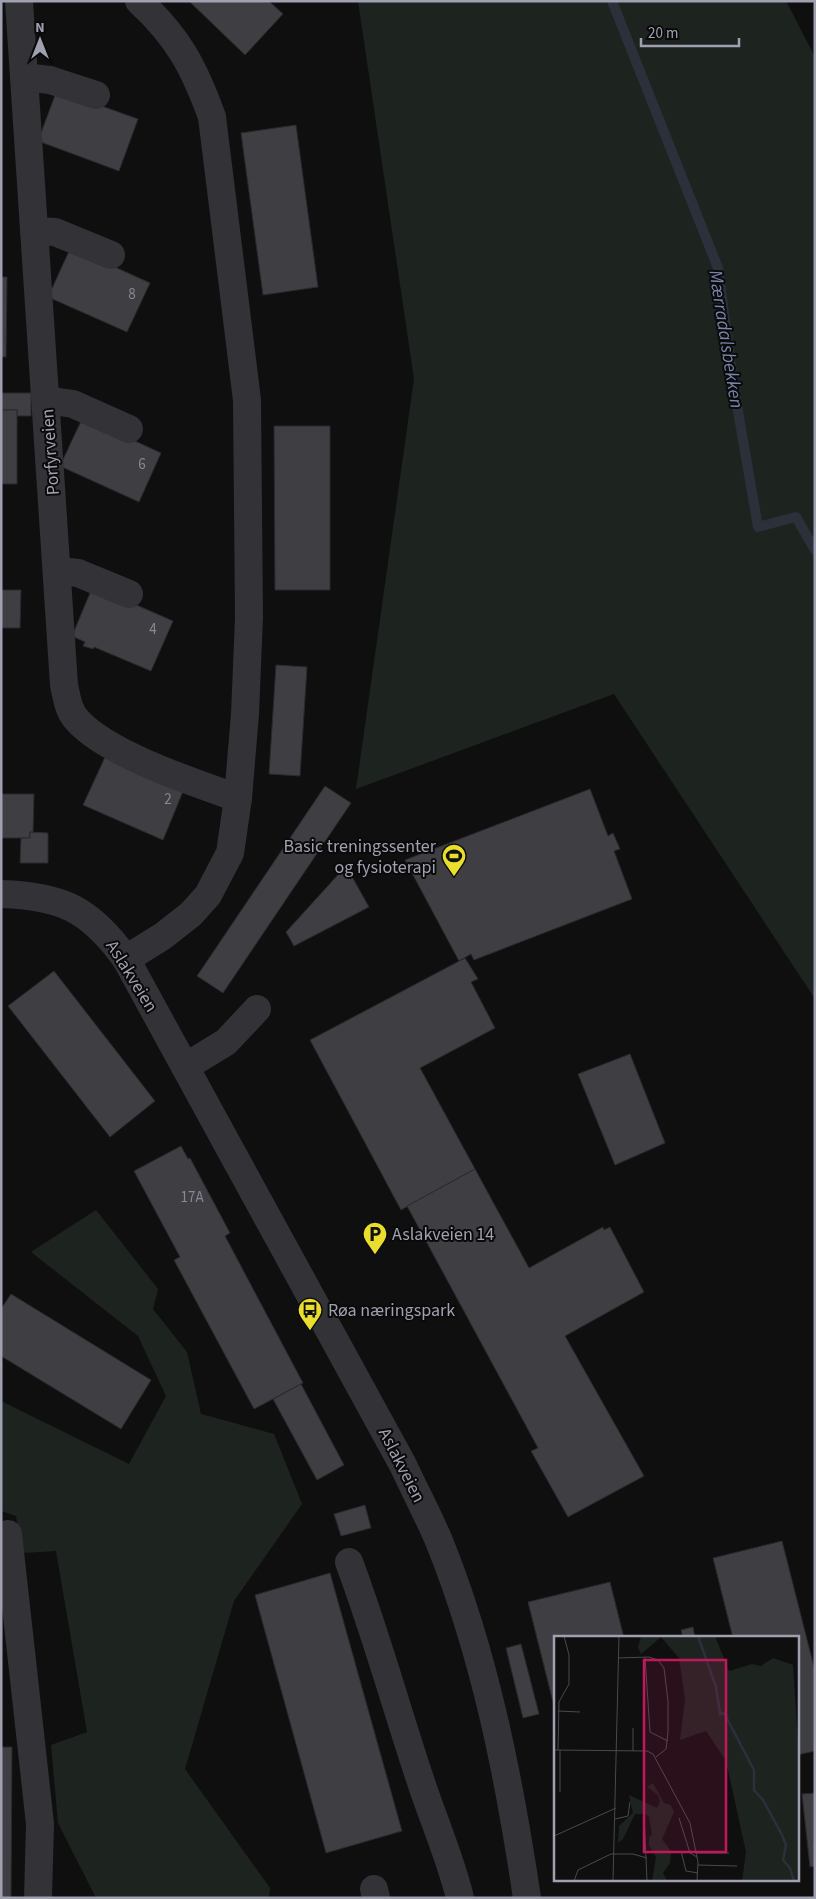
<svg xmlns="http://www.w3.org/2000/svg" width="816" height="1899" viewBox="0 0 816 1899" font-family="'Source Sans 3',sans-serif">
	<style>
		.green { fill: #1d2420 }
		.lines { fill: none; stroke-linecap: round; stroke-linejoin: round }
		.stream { stroke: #2b303a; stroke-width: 10 }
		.building { fill: #3e3e43; stroke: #2a292c }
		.minor { stroke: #323237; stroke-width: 28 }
		.labels { text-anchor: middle; stroke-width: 4; stroke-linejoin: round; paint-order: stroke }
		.number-label { font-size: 15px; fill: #888895 }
		.street-label { font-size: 18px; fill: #a0a1b0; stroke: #0a0a0b }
		.poi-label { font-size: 18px; fill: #a0a1b0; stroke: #0a0a0b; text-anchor: start }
		.water-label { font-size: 19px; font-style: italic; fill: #7885ab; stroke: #0a0a0b }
		.inset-river { fill: none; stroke: #2b303a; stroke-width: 2.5 }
		.inset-road { fill: none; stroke: #494950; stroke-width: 1 }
		.view { fill: #c2185b; fill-opacity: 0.15; stroke: #c2185b; stroke-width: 2.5 }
		.inset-edge { fill: none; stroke: #a0a1b0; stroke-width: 2.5 }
	</style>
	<rect width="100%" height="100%" fill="#0f0f10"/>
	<g class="green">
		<path d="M358,1H786L815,57V999L614,694L356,789L414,379Z"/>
		<path d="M96,1210L158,1289L153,1309L187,1352L201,1414L274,1434L302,1504L234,1601L185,1769L270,1888L269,1898H96L58,1823L51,1745L87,1732L56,1551L22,1553L16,1516L1,1511V1401L129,1464L166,1396L138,1336L31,1252Z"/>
	</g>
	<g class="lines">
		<path class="stream" d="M612,1L718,268L733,382L758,527L796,517L815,550"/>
	</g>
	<g class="building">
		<path d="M189,1H269L283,14L245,55Z"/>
		<path d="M57,90L138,119L119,171L38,141Z"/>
		<path d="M296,125L318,287L263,295L241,133Z"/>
		<path d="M71,247L150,283L127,332L48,297Z"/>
		<path d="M1,277H7L6,357H1Z"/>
		<path d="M1,393H31V416H17V410H1Z"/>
		<rect x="1" y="410" width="16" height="74"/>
		<path d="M83,417L161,453L139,502L60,466Z"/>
		<path d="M274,426H330V590H275Z"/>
		<path d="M93,586L173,621L151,671L94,647L93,649L83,646L85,642L72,636Z"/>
		<path d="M1,590H21L20,628H1Z"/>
		<path d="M276,665L307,667L300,776L269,774Z"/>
		<path d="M106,755L184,789L163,840L83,805Z"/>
		<path d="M325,786L351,803L223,993L197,976Z"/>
		<path d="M590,789L608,836L613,833L620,849L614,851L632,899L474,960L471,954L459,961L405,860Z"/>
		<path d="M1,794H34L33,833L30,832V838H1Z"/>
		<path d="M30,832L48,833V863H20L21,838H30Z"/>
		<path d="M346,866L369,907L294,946L286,932Z"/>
		<path d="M465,958L478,979L471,982L495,1028L420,1068L475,1169L401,1210L310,1040Z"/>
		<path d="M54,971L155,1101L110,1137L8,1006Z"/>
		<path d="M630,1054L665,1143L615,1165L578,1074Z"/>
		<path d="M181,1146L188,1159L190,1158L230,1233L225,1236L303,1383L254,1409L174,1260L180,1257L134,1171Z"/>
		<path d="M475,1169L529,1268L603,1227L604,1230L610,1227L644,1292L565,1336L644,1476L568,1517L531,1451L538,1448L407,1206Z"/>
		<path d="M11,1294L151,1380L121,1429L1,1356V1309Z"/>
		<path d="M301,1384L344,1465L317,1480L273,1399Z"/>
		<path d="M365,1505L371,1528L341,1536L334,1514Z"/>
		<path d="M782,1541L815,1671V1751L797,1755V1638H733L713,1558Z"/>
		<path d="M330,1573L402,1831L326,1853L255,1595Z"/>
		<path d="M610,1582L624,1638H555V1710L528,1602Z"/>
		<path d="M693,1627L695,1638H683L681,1630Z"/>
		<path d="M521,1644L539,1714L523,1718L506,1648Z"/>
		<path d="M1,1747H12L11,1898H1Z"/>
		<path d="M815,1793V1866L810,1867L802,1794Z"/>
	</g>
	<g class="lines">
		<g class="minor">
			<path d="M19,1L64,685C67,698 68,710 77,720C107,754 195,783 238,798"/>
			<path d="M24,77L50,80L96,95"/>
			<path d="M34,231L55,232L111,255"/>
			<path d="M46,400L73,404L129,429"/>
			<path d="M58,571L78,573L129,594"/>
			<path d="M1,894C62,896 90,909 126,959L403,1465C415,1491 428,1515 439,1541C485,1655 509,1777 527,1898"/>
			<path d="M126,959L163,936L191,914L208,895L230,853L238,798L245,714L249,617L247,400L212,117C194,67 178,37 139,1"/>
			<path d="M185,1067L226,1042L257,1009"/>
			<path d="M8,1534L40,1824L38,1898"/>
			<path d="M349,1562C376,1634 396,1707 420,1779C433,1819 450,1857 460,1898"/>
			<path d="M374,1889L376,1898"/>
		</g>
	</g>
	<defs>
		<symbol id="stadium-pin" viewBox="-11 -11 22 30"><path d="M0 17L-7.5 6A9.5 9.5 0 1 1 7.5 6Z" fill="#e9dd2d" stroke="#0a0a0b"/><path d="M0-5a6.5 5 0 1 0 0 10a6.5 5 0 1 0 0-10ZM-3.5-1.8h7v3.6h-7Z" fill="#111"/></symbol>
		<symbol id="parking-pin" viewBox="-11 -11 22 30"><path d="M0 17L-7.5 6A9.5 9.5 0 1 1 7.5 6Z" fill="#e9dd2d" stroke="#0a0a0b"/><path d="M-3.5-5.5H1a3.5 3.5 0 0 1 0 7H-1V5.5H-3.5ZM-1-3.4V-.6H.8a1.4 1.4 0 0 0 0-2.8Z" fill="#111"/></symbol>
		<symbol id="bus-pin" viewBox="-11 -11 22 30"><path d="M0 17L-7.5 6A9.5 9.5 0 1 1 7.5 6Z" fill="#e9dd2d" stroke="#0a0a0b"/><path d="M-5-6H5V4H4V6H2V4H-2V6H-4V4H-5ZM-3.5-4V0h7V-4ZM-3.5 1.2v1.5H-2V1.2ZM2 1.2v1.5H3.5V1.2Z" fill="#111"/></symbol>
	</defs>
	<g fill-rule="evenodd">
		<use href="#stadium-pin" x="440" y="842" width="28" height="38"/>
		<use href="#parking-pin" x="361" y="1220" width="28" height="38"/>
		<use href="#bus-pin" x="296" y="1296" width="28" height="38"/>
	</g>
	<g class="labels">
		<g class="number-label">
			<text x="132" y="299">8</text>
			<text x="142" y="469">6</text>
			<text x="153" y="634">4</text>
			<text x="168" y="804">2</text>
			<text x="192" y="1202">17A</text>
		</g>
		<g class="street-label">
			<text transform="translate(50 452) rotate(-94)" y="6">Porfyrveien</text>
			<text transform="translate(132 976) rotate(58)" y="6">Aslakveien</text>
			<text transform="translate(402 1465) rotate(63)" y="6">Aslakveien</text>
		</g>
		<g class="poi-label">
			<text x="436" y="852" text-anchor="end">Basic treningssenter<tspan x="436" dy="21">og fysioterapi</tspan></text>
			<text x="392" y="1240">Aslakveien 14</text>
			<text x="328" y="1316">Røa næringspark</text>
		</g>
		<g class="water-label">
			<text transform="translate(727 339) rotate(81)" y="7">Mærradalsbekken</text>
		</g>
	</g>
	<g transform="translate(554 1636)">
		<rect width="245" height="245" fill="#0f0f10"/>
		<path d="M87,0H161L175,35L198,28L207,30L219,22L239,29L245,121V245H188L192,216L172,125L152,95L126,104L131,63L125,22L107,1L87,18L84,11ZM99,147L110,167L117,169L120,176L108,203L117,215L116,227L109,237L113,245H98L102,221L95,209V201L98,199L95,181L91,178H81L69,203L64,207L65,190L79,177L75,159L103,172L106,165L104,159L93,151Z" fill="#1d2420"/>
		<path class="inset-river" d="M144,0L162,51L166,78L170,77L200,134V154L209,164L228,199L232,209L229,224L236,232L240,245"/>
		<path class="inset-road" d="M91,21L96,96L114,105M64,22L95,21L104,24L110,32L114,65V96L112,113L102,121M4,75L26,76M79,92V115M0,114L93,115L99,118L136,187L144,226L143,245M4,114L5,66L15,48V19L10,0M6,156V114M90,179L93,245M125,182L136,217L143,221M61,183L74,180L76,166M0,200L62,172M127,215L132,235L144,237M143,217H175M144,229L183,230M20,245L24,234L57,218H79L93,222M59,245L65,0"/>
		<path class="view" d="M90,24H172V216H90Z"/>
		<rect width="245" height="245" class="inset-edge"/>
	</g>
	<rect width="816" height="1899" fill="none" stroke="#a0a1b0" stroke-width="5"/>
	<g transform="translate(40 40)" stroke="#0a0a0b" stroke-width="4" paint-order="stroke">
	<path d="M0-4L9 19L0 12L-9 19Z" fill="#a0a1b0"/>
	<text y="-8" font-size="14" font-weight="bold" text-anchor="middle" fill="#a0a1b0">N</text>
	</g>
	<path d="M641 38v8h98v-8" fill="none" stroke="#a0a1b0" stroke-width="2.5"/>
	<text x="648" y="38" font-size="15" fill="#a0a1b0" stroke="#0a0a0b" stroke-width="4" paint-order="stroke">20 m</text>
</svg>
